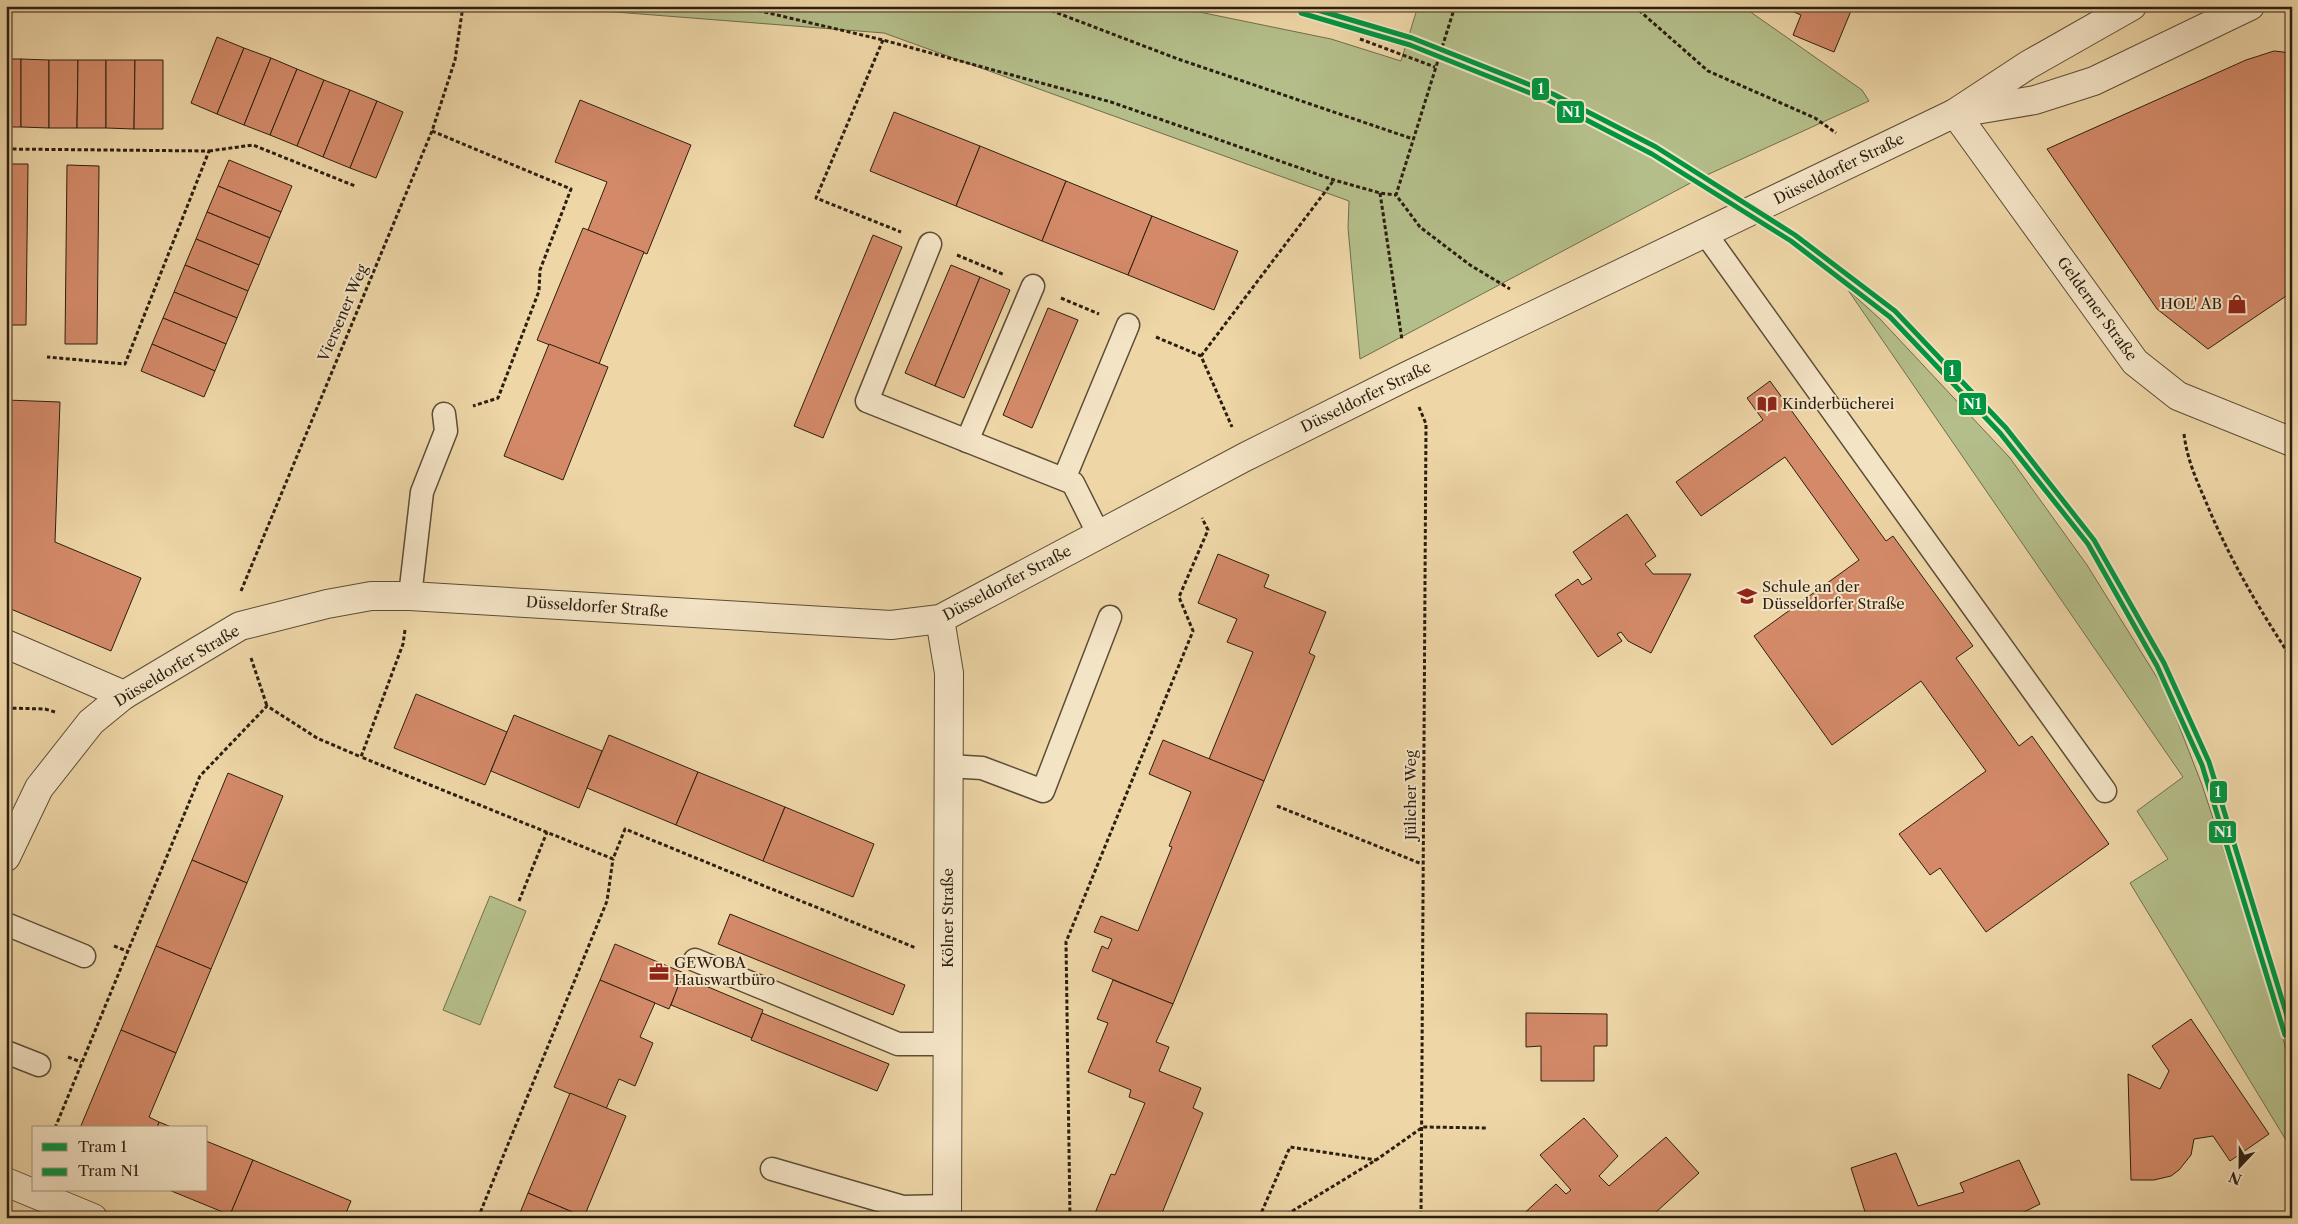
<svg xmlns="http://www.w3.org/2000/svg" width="2298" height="1224" viewBox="0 0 2298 1224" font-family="'Libre Caslon Text',serif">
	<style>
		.green { fill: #b4be8a; stroke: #706e4d }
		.building { fill: #d48a69; stroke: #2c1f10 }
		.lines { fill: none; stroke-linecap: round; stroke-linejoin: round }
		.service-casing { stroke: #5c4d36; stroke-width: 25 }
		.minor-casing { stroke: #5c4d36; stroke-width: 30 }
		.path { stroke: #2c1f10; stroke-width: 3; stroke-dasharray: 4 2.5; stroke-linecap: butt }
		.service { stroke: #f4e4c6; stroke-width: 22 }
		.minor { stroke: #f4e4c6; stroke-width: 28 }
		.tram-1-casing { stroke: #f4e4c6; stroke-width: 9 }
		.tram-2-casing { stroke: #f4e4c6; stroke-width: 9 }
		.tram-1 { stroke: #009640; stroke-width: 5 }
		.tram-2 { stroke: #009640; stroke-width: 5 }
		.labels { text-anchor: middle; stroke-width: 4; stroke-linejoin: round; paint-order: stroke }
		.street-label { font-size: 15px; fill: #2c1f10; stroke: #f4e4c6 }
		.poi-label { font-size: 15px; fill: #2c1f10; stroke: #f4e4c6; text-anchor: start }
		.line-badge { stroke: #f4e4c6; stroke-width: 2 }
		.badge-label { font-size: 14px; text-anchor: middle; font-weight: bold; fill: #fff }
	</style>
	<rect width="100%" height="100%" fill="#eed6a7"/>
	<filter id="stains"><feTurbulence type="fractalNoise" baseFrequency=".004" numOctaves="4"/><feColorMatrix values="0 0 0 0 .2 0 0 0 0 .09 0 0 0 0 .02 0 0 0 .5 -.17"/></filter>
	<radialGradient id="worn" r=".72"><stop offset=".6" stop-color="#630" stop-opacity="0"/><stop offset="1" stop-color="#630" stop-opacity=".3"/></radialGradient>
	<g class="green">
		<path d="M538,6H1170L1331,39L1401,61L1418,6H1742L1862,90L1869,101L1698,179L1360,359L1348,228L1349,201L884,33Z"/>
		<path d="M1848,290L1880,319L2010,458L2087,565L2166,692L2202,785L2266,977L2292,1071V1150L2130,883L2168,859L2137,811L2183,777Z"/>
		<path d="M490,896L526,911L480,1025L443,1010Z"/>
	</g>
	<g class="building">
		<path d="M1780,6H1853L1834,52L1793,35L1801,15Z"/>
		<path d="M217,37L244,48L217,114L191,103Z"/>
		<path d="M244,48L271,58L244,125L217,114Z"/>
		<path d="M2274,51L2292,53V292L2208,349L2157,309L2047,149L2246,60Z"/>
		<path d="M271,58L297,69L270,135L244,125Z"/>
		<rect x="6" y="59" width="15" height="68"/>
		<path d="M21,59L49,60V128L21,127Z"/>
		<path d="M49,60H78L77,128H49Z"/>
		<path d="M78,60H106V128H77Z"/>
		<path d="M106,60H135L134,129L106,128Z"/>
		<path d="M135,60H163V129H134Z"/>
		<path d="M297,69L324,80L297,146L270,135Z"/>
		<path d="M324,80L350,90L323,157L297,146Z"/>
		<path d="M350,90L377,101L350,168L323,157Z"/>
		<path d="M580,100L691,145L647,254L588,230L607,182L555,162Z"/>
		<path d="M377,101L403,112L376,178L350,168Z"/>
		<path d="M894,112L980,146L956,206L870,171Z"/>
		<path d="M980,146L1066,181L1042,241L956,206Z"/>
		<path d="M229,160L292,186L281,212L218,186Z"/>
		<path d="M6,164H28L26,325H6Z"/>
		<path d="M67,165L99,166L97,344H65Z"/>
		<path d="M1066,181L1152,216L1128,275L1042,241Z"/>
		<path d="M218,186L281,212L270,238L207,212Z"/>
		<path d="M207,212L270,238L259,265L196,239Z"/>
		<path d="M1152,216L1238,251L1214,310L1128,275Z"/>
		<path d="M583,228L644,252L599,364L537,340Z"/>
		<path d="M873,235L902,247L823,438L794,426Z"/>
		<path d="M196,239L259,265L248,291L185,265Z"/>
		<path d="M185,265L248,291L237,318L174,292Z"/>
		<path d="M951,265L980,277L935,386L905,373Z"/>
		<path d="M980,277L1010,290L964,398L935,386Z"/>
		<path d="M174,292L237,318L226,344L163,318Z"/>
		<path d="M1048,308L1078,320L1032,428L1003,415Z"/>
		<path d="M163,318L226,344L215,371L152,344Z"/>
		<path d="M152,344L215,371L204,397L141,371Z"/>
		<path d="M549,344L608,367L563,480L504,456Z"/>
		<path d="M1770,381L1886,541L1893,536L1973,646L1956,658L2019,746L2032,736L2109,844L1986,932L1940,868L1930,875L1899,834L1986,771L1921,681L1832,745L1754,636L1859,560L1785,457L1701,516L1676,482L1763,420L1747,398Z"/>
		<path d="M6,400L60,402L55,542L141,578L111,651L6,607Z"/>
		<path d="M1627,514L1656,556L1645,564L1653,574H1691L1651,653L1628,641L1621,632L1617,634L1622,641L1598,657L1555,595L1578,579L1582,585L1592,579L1573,552Z"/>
		<path d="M1218,554L1269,575L1264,587L1326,612L1309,653L1315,656L1264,781L1209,759L1253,652L1227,642L1237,619L1198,603Z"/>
		<path d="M416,694L507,732L485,785L394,748Z"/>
		<path d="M514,715L602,751L579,808L491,771Z"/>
		<path d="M609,735L698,772L676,825L587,788Z"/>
		<path d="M1163,740L1264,781L1173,1004L1092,971L1102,946L1108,949L1112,939L1094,932L1101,916L1138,931L1172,847L1169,846L1191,792L1149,774Z"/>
		<path d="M698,772L785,807L763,861L676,825Z"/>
		<path d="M228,773L283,796L247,883L192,860Z"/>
		<path d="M785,807L874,844L853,897L763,861Z"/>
		<path d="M192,860L247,883L211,969L156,946Z"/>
		<path d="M730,914L905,985L893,1015L718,944Z"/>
		<path d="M615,944L684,973L669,1009L600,980Z"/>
		<path d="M156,946L211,969L176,1053L121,1030Z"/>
		<path d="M682,976L763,1010L752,1038L671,1005Z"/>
		<path d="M600,980L655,1003L640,1037L653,1043L635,1086L619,1079L606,1109L554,1087Z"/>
		<path d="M1113,980L1173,1004L1156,1042L1169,1047L1159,1071L1201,1088L1193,1108L1203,1113L1160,1218H1093L1111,1174L1115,1175L1145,1103L1129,1097L1131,1090L1088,1072L1108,1023L1097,1019Z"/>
		<path d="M762,1013L889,1064L877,1091L751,1040Z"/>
		<path d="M1526,1013L1607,1014V1046H1594V1081H1541V1046L1526,1047Z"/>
		<path d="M2191,1019L2269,1134L2230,1161L2213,1136L2194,1139L2191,1155L2179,1170L2171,1176L2154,1180H2131L2128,1074L2160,1089L2169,1071L2152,1046Z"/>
		<path d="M121,1030L176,1053L149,1117L159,1122L157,1128H80Z"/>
		<path d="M570,1093L626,1116L584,1217L528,1193Z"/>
		<path d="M1584,1118L1618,1156L1599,1176L1609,1186L1666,1137L1699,1173L1655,1213L1658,1218H1519L1556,1184L1566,1194L1571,1190L1540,1155Z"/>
		<path d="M159,1122L174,1128H157Z"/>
		<path d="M206,1141L253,1160L230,1215L169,1190H206Z"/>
		<path d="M1896,1153L1918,1206L1964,1192L1960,1183L2019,1160L2040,1204L2012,1218H1867L1851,1168Z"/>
		<path d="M253,1160L351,1201L344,1218H236L230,1215Z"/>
		<path d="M528,1193L584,1217V1218H518Z"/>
	</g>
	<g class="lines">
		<defs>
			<g id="service">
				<path d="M1705,233L2105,791"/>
				<path d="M930,244L867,401L1073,483L1099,535"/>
				<path d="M967,441L1033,286"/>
				<path d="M1064,479L1128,325"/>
				<path d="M410,596L422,492L446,431L444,414"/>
				<path d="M948,766L982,768L1043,791L1110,617"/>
				<path d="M6,924L84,956"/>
				<path d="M695,960L898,1044H948"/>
				<path d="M6,1052L39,1065"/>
				<path d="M772,1169L903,1207L948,1206"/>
			</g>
			<g id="minor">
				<path d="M1964,112L2035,100L2094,81L2250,6"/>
				<path d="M1955,113L2135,362L2178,396L2292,442"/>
				<path d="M940,619L949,673L947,1218"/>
				<path d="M6,644L124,695"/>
				<path d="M6,857L39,788L91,722L124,695L240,626L327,604L371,596H410L891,625L940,619L1245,457L1407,376L1955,113L2028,65L2132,6"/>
				<path d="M6,1182L93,1218"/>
			</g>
		</defs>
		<use href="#service" class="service-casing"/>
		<use href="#minor" class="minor-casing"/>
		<g class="path">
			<path d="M739,6L883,40L1111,102L1334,180L1380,193L1396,195"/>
			<path d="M1039,6L1178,59L1413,139"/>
			<path d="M1455,6L1396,195L1420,227L1470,265L1510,289"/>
			<path d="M1634,6L1708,71L1815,118L1836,133"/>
			<path d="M2288,6L2292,10"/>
			<path d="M1360,39L1435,67"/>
			<path d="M883,40L816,198L901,232"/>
			<path d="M432,131L571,189L540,270L539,291L498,398L473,406"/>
			<path d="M6,149L209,151L125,364L47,357"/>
			<path d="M209,151L253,145L355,186"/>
			<path d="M1380,193L1402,340"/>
			<path d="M957,255L1005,275"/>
			<path d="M1061,298L1099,314"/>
			<path d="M1156,337L1201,356L1232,427"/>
			<path d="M1201,356L1334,180"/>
			<path d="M1419,407L1426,424L1421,1218"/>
			<path d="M2184,434C2187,459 2196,479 2206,502C2229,558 2259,609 2292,659"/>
			<path d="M241,591L432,131L455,60L463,6"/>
			<path d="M405,630L403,644L361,757L613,859L625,829L916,948"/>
			<path d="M251,658L267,706"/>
			<path d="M6,708L45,709L55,712"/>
			<path d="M1277,806L1422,864"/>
			<path d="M519,901L547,832"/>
			<path d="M114,946L127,951"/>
			<path d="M68,1057L81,1062"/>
			<path d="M55,1128L200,776L267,706L317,738L361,757"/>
			<path d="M478,1218L607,901L613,859"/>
			<path d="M1070,1218L1066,942L1193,631L1179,597L1208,530L1202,518"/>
			<path d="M1259,1218L1290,1147L1376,1160"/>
			<path d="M1281,1218L1376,1160L1423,1127L1488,1128"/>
		</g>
		<use href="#service" class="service"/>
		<use href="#minor" class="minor"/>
		<defs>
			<path id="tram-1" d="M1304,6L1412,38L1553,94L1656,147L1795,235L1895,311L2006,428L2094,540L2164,663L2209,762L2292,1032"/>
			<path id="tram-2" d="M1301,13L1410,45L1550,101L1652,154L1791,241L1890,317L2000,433L2088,544L2157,666L2202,765L2285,1035"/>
		</defs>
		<use href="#tram-1" class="tram-1-casing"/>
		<use href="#tram-2" class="tram-2-casing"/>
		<use href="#tram-1" class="tram-1"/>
		<use href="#tram-2" class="tram-2"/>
	</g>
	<defs>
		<symbol id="shop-bare" viewBox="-9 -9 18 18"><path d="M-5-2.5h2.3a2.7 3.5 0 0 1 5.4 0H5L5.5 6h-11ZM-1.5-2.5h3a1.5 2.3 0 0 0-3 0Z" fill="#8f2418" stroke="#f4e4c6" stroke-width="2.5" paint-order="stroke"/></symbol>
		<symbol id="library-bare" viewBox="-9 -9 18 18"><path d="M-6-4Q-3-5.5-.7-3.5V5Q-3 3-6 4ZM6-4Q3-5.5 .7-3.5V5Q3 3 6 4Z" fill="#8f2418" stroke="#f4e4c6" stroke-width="2.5" paint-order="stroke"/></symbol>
		<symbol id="school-bare" viewBox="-9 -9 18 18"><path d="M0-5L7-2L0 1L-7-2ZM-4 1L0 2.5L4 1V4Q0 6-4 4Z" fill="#8f2418" stroke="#f4e4c6" stroke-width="2.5" paint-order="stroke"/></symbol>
		<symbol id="office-bare" viewBox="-9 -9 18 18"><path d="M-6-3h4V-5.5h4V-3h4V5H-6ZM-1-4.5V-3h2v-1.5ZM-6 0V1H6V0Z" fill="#8f2418" stroke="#f4e4c6" stroke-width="2.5" paint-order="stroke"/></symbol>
	</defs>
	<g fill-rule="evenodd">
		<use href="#shop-bare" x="2223" y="290" width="28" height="28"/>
		<use href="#library-bare" x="1753" y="390" width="28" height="28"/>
		<use href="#school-bare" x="1733" y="582" width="28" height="28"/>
		<use href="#office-bare" x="645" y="958" width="28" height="28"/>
	</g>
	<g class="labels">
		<g class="street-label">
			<text transform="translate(1839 169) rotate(-26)" y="5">Düsseldorfer Straße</text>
			<text transform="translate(2097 309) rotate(54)" y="5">Gelderner Straße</text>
			<text transform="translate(343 313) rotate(-67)" y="5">Viersener Weg</text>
			<text transform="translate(1366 397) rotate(-26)" y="5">Düsseldorfer Straße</text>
			<text transform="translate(1007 583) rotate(-28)" y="5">Düsseldorfer Straße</text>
			<text transform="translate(597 607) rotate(4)" y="5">Düsseldorfer Straße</text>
			<text transform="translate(177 666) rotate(-31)" y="5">Düsseldorfer Straße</text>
			<text transform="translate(1411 795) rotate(-90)" y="5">Jülicher Weg</text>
			<text transform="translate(948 918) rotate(-90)" y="5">Kölner Straße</text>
		</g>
		<g class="poi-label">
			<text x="2222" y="309" text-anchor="end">HOL' AB</text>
			<text x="1782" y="409">Kinderbücherei</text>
			<text x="1762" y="592">Schule an der<tspan x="1762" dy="17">Düsseldorfer Straße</tspan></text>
			<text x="674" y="968">GEWOBA<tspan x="674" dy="17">Hauswartbüro</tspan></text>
		</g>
	</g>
	<g class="line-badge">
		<rect x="1531" y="77" width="19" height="24" rx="5" fill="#009640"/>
		<rect x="1556" y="100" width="29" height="24" rx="5" fill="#009640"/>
		<rect x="1943" y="359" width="19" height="24" rx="5" fill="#009640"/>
		<rect x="1958" y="392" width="29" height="24" rx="5" fill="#009640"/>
		<rect x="2209" y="780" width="19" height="24" rx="5" fill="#009640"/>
		<rect x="2208" y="820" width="29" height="24" rx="5" fill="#009640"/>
	</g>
	<g class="badge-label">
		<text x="1541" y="94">1</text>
		<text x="1571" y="117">N1</text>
		<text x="1952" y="376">1</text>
		<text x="1972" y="409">N1</text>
		<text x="2218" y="797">1</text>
		<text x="2223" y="837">N1</text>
	</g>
	<rect width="2298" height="1224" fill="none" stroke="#eed6a7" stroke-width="25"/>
	<rect x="8" y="8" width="2283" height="1209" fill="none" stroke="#2c1f10" stroke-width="2.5"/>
	<rect x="12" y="12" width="2273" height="1199" fill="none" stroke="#2c1f10"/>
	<rect x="32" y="1126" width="175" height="65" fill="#f4e4c6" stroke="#a4957d"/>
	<rect x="42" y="1143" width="25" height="8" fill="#009640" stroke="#a4957d"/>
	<text x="78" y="1152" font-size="15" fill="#2c1f10">Tram 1</text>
	<rect x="42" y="1168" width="25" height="8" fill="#009640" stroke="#a4957d"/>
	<text x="78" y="1176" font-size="15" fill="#2c1f10">Tram N1</text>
	<g transform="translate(2240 1166) rotate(202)" stroke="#f4e4c6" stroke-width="4" paint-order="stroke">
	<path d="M0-4L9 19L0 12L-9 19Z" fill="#2c1f10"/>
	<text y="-8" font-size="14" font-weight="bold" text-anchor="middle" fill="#2c1f10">N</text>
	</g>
	<rect width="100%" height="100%" filter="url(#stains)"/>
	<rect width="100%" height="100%" fill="url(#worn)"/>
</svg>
